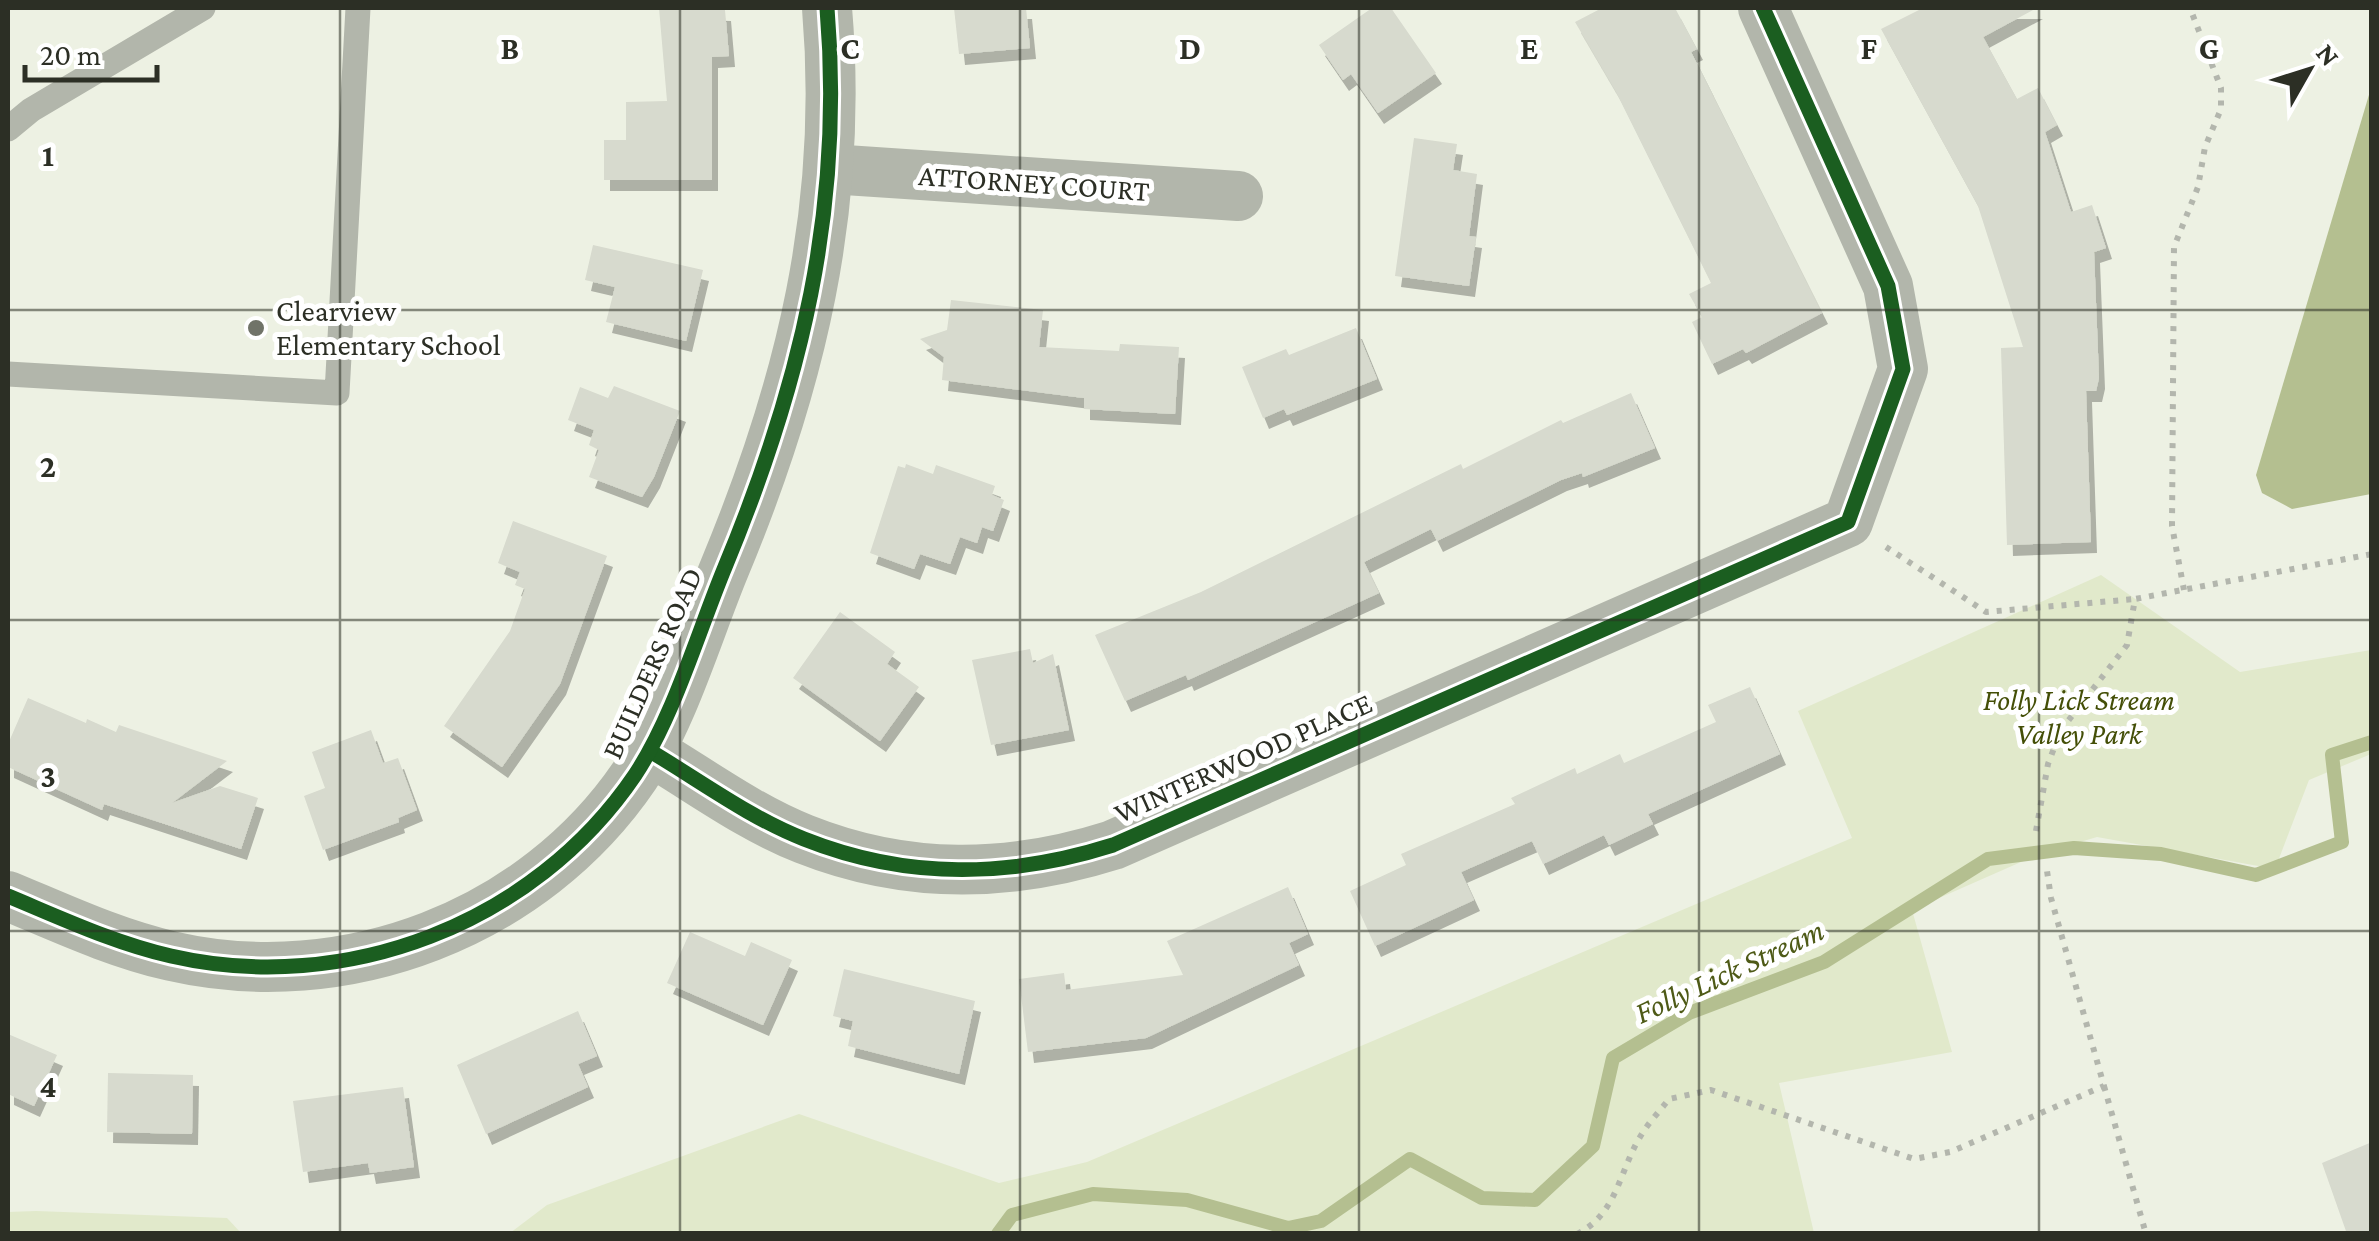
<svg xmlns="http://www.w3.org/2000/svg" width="2379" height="1241" viewBox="0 0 2379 1241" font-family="'Crimson Pro',serif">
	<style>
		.green { fill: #e1e9cb }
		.water { fill: #b4bf90 }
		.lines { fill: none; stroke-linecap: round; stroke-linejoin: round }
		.stream { stroke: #b4bf90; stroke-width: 14 }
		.building { fill: #d7dace; filter: url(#shadow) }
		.path { stroke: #b3b6ad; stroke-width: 6; stroke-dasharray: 5 8; stroke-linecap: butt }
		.lane { stroke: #b2b6ab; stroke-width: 25 }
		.street { stroke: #b2b6ab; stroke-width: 50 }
		.cycleway-casing { stroke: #fff; stroke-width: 21 }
		.cycleway { stroke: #1b5e20; stroke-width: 15 }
		.grid { fill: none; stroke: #2c2f25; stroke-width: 2.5; stroke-opacity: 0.55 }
		.poi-dot { fill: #707368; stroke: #fff; stroke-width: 4 }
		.labels { text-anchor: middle; stroke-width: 10; stroke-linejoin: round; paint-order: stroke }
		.street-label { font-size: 30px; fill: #2c2f25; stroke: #fff }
		.poi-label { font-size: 30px; fill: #2c2f25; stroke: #fff; text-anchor: start }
		.park-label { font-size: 30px; font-style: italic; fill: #444f07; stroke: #fff }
		.water-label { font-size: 32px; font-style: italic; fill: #4e5a17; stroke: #fff }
		.grid-label { font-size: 32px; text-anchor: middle; font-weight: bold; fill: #2c2f25; stroke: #fff; stroke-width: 10; stroke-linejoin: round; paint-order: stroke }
	</style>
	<defs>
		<filter id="shadow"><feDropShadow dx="6" dy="11" stdDeviation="0" flood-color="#0004"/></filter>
	</defs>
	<rect width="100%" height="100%" fill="#edf1e3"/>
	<g class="green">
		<path d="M2101,575L2240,672L2371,650V754L2309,780L2275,869L2097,837L2039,854L1912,910L1952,1052L1779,1083L1814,1233H510L547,1205L799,1114L999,1183L1087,1162L1852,838L1798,711Z"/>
		<path d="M36,1211L227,1218L241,1233H8V1212Z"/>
	</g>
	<path class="water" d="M2371,88V494L2292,509L2262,493L2256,475Z"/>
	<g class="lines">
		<path class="stream" d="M998,1234L1012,1215L1093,1194L1187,1200L1288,1228L1321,1221L1410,1159L1482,1198L1535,1200L1593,1146L1613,1058L1689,1013L1824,962L1988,859L2074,848L2161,854L2256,875L2342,842L2332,755L2372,742"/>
	</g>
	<g class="building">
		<path d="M659,8L725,10L729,56L712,57V180H604V140H626V102L667,101Z"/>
		<path d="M954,8H1026L1030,48L959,54Z"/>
		<path d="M1372,8H1391L1436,73L1378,113L1351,74L1343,80L1319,45Z"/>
		<path d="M1602,8H1675L1697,49L1691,52L1822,313L1746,353L1743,349L1712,364L1692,322L1702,317L1689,294L1711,283L1616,92L1575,22Z"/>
		<path d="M1923,8H2037L1983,37L2017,99L2038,88L2057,125L2045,132L2071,212L2092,205L2106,248L2094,252L2099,378L2096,391H2086L2091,542L2007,545L2001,348L2023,347L1978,206L1881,29Z"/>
		<path d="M1414,138L1457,144L1453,170L1477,174L1469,236L1476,237L1469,286L1395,276Z"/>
		<path d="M593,245L703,270L686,341L606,322L615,287L585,280Z"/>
		<path d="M951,300L1043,310L1039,347L1119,351L1120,344L1179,347L1175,414L1084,409V398L942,380L944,357L920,339L947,330Z"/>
		<path d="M1356,328L1377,379L1287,415L1284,409L1263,418L1242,367L1286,349L1289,355Z"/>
		<path d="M614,386L680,411L654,477L642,497L589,477L599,450L589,445L594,430L568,420L580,387L608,398Z"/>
		<path d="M1631,393L1655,448L1583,477L1582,473L1561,480L1437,541L1431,529L1364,562L1379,593L1188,680L1186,675L1125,701L1095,635L1201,592L1461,464L1463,469L1561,420L1563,423Z"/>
		<path d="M906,464L933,474L936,465L995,486L992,495L1004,500L993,531L982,527L977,543L960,537L950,564L920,554L914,569L870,553L898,466L905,468Z"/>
		<path d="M513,521L607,556L560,684L502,767L444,726L510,631L525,589L515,585L520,572L498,563Z"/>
		<path d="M840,612L895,652L887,664L919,687L880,741L793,678Z"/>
		<path d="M1030,649L1033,663L1053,654L1069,730L991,745L972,660Z"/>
		<path d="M1750,687L1780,754L1648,814L1653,824L1609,845L1604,835L1543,864L1532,841L1461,872L1474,900L1375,946L1350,891L1406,865L1401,854L1515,804L1511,798L1575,768L1577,774L1620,754L1624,763L1716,722L1708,705Z"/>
		<path d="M28,698L86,723L87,719L116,732L119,725L227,761L172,803L220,786L258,798L241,849L104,804L102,810L8,767V744Z"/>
		<path d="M371,730L383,763L398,758L417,810L398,818L399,822L323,850L304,796L325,788L312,752Z"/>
		<path d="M1288,887L1308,934L1289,943L1299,965L1146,1038L1028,1052L1019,979L1064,973L1066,990L1183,975L1167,941Z"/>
		<path d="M690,932L745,956L751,942L792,960L763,1025L667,983Z"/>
		<path d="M844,969L975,1001L959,1074L848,1046L853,1021L833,1016Z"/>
		<path d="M578,1011L597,1056L578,1064L588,1087L486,1134L457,1065Z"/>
		<path d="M8,1034L57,1055L34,1106L8,1094Z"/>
		<path d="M108,1073L193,1075L192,1134L107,1132Z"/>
		<path d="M403,1087L414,1167L370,1173L368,1163L303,1172L293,1101Z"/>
		<path d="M2372,1142V1234H2347L2322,1163Z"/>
	</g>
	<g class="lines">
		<g class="path">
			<path d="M1886,547L1986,612L2135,599"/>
			<path d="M2184,590L2172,526L2174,247L2198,187L2205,147L2221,109V88L2190,8"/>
			<path d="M2036,831L2048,764L2061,730L2127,645L2135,599L2372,554"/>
			<path d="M2104,1086L2146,1234"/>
			<path d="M1577,1234C1617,1214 1619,1172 1640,1137C1648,1123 1660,1111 1669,1099L1711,1090L1914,1159L1950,1152L2104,1086L2051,898L2046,864"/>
		</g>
		<g class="lane">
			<path d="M8,129L31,110L203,8"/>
			<path d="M8,374L337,393L358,8"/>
		</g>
		<g class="street">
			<path d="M830,169L1238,196"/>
			<path d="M650,751C699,780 750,818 804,839C907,880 1009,878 1113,845L1848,522L1903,369L1888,286L1763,8"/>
			<path d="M8,896C61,918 114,943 171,956C345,996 534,924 635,775C674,716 698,632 725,567C801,384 844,207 827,8"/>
		</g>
		<defs>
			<g id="cycleway">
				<path d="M650,751C699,780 750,818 804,839C907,880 1009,878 1113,845L1848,522L1903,369L1888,286L1763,8"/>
				<path d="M8,896C61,918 114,943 171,956C345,996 534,924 635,775C674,716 698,632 725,567C801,384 844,207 827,8"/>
			</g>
		</defs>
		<use href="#cycleway" class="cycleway-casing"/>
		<use href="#cycleway" class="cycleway"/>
	</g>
	<path class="grid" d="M340,8V1234M680,8V1234M1020,8V1234M1359,8V1234M1699,8V1234M2039,8V1234M8,310H2372M8,620H2372M8,931H2372"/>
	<circle class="poi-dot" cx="256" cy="328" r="10"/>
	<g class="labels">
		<g class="street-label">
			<text transform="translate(1034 183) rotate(4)" y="10">ATTORNEY COURT</text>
			<text transform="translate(652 663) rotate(-66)" y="10">BUILDERS ROAD</text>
			<text transform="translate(1243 758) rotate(-24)" y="10">WINTERWOOD PLACE</text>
		</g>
		<g class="poi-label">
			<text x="276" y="321">Clearview<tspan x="276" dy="34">Elementary School</tspan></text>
		</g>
		<g class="park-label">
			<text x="2079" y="710">Folly Lick Stream<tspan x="2079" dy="34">Valley Park</tspan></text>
		</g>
		<g class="water-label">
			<text transform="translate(1729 971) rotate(-25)" y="11">Folly Lick Stream</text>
		</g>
	</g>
	<g class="grid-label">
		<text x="510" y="59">B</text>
		<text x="850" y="59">C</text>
		<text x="1190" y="59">D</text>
		<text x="1529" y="59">E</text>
		<text x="1869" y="59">F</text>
		<text x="2209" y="59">G</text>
		<text x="48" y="166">1</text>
		<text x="48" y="477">2</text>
		<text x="48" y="787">3</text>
		<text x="48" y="1097">4</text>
	</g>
	<rect width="2379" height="1241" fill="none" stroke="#2c2f25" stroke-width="20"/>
	<g transform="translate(2309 70) rotate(51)" stroke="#ffffff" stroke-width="8" paint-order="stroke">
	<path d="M0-8L18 38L0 25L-18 38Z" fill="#2c2f25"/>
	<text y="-15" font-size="28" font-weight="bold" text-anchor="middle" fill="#2c2f25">N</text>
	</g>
	<path d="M25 65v15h132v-15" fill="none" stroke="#2c2f25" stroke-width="5"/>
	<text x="40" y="65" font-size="30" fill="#2c2f25" stroke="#ffffff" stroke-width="8" paint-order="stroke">20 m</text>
</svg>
